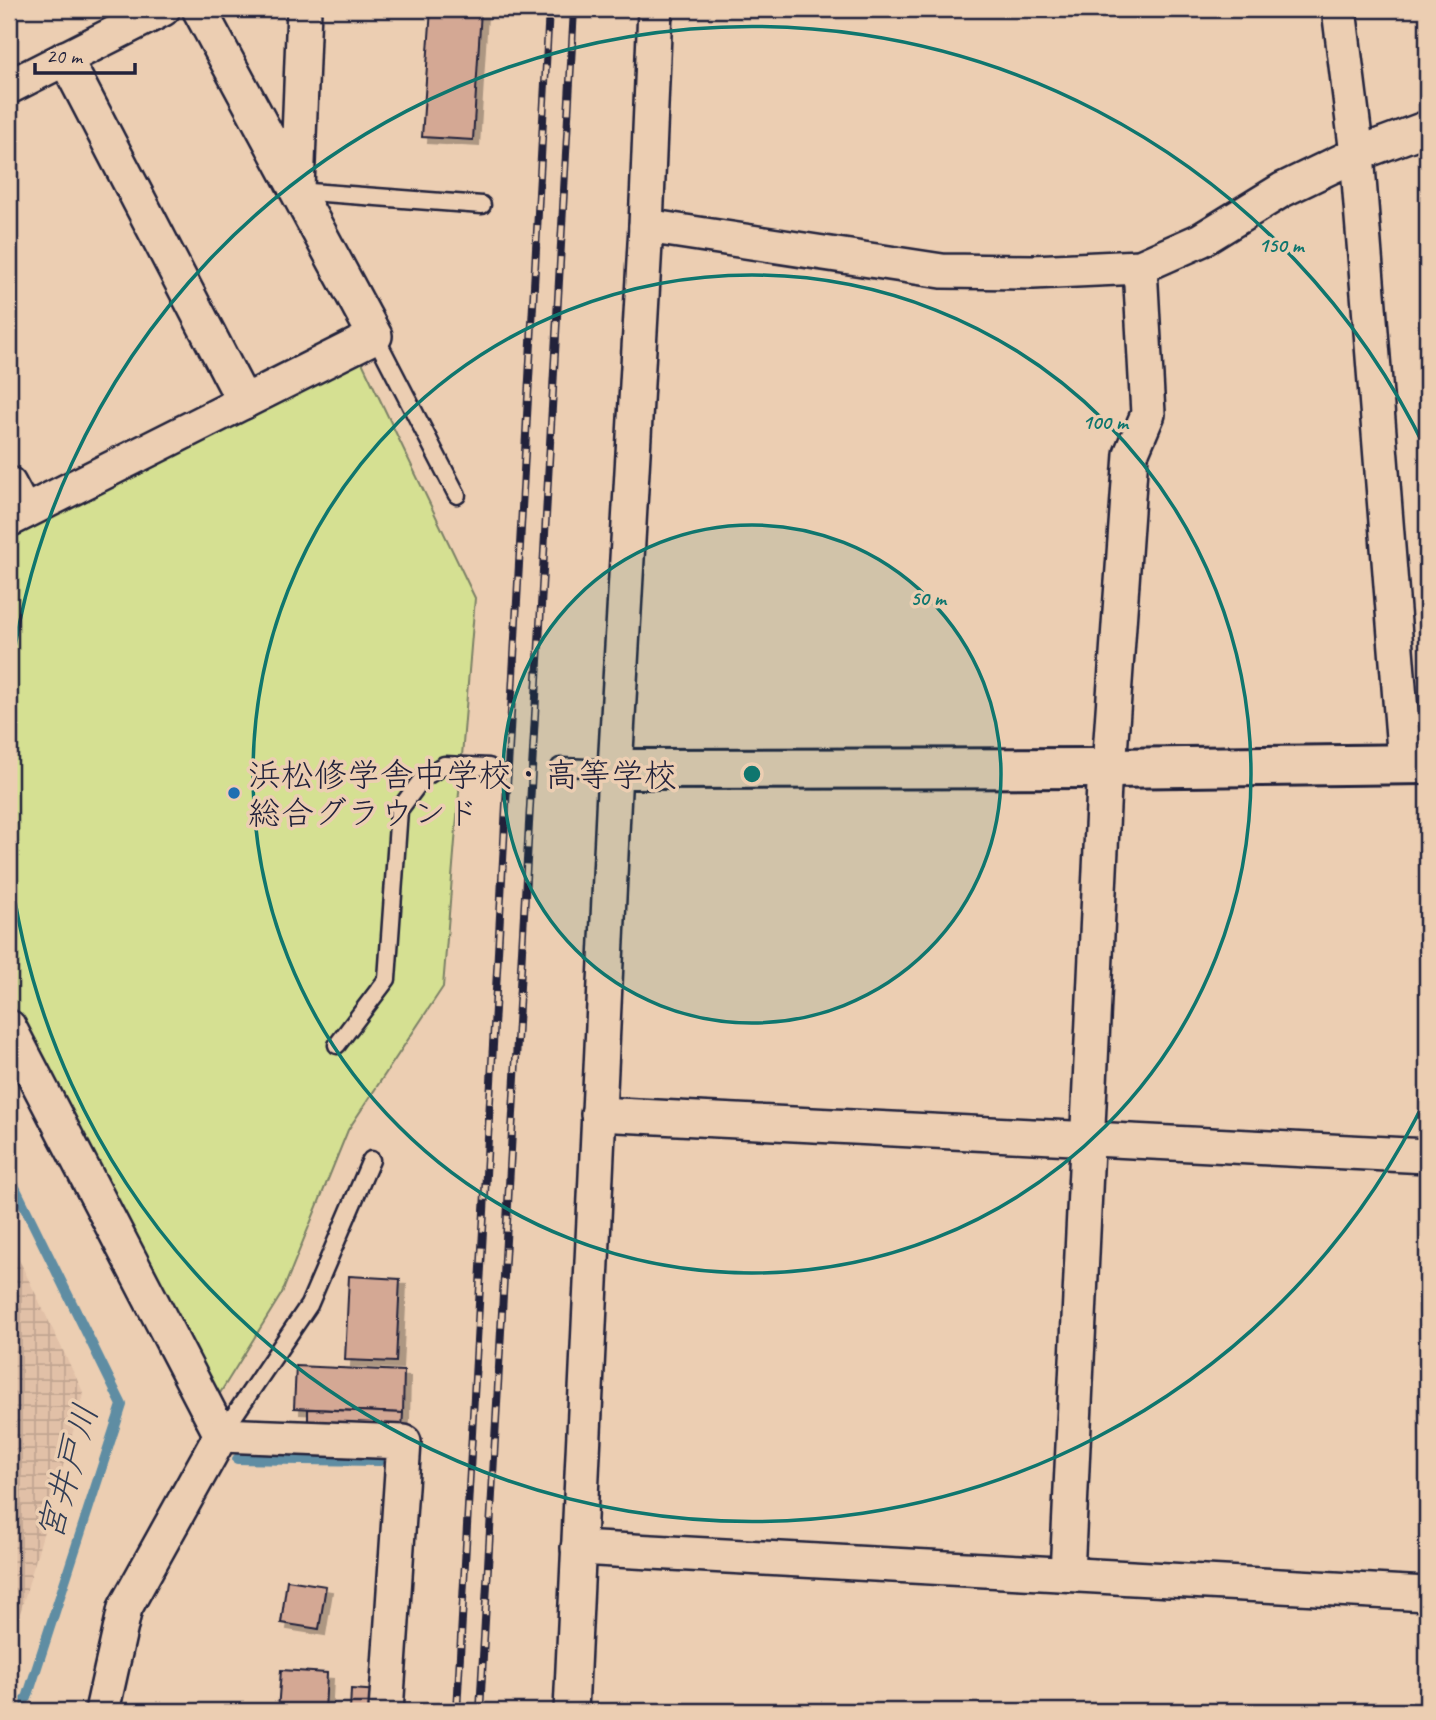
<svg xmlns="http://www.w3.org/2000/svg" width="1436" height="1720" viewBox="0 0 1436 1720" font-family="Caveat,'Klee One',sans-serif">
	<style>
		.industrial { fill: url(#industrial-grid) }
		.green { fill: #d5e092; stroke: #7c8166; stroke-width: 2 }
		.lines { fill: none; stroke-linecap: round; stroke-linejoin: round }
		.stream { stroke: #5f8da3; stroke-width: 10 }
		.building { fill: #d4a894; stroke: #22223b; stroke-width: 2; filter: url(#shadow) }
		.lane-casing { stroke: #22223b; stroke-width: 21 }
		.street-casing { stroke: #22223b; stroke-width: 38 }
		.secondary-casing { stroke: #22223b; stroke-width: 44 }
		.lane { stroke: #ecceb2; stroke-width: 16 }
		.street { stroke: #ecceb2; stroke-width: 33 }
		.secondary { stroke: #ecceb2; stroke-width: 38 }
		.rail-casing { stroke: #22223b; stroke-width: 8 }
		.rail { stroke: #ecceb2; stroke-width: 5; stroke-dasharray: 16; stroke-linecap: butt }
		.ring { fill: none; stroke: #0f766e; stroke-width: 3.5 }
		.poi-dot { fill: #1f6fb2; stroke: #ecceb2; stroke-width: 2.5 }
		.labels { text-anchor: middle; stroke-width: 7; stroke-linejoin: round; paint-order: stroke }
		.poi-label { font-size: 33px; fill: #22223b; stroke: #ecceb2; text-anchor: start }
		.water-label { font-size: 35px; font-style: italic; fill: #313d55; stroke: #ecceb2 }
		.centre { fill: #0f766e; stroke: #ecceb2; stroke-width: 3.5 }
		.ring-label { font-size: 21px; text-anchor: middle; font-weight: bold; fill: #0f766e; stroke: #ecceb2; stroke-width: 7; stroke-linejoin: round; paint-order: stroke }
	</style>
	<defs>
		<pattern id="industrial-grid" width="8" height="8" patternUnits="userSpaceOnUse" patternTransform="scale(1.75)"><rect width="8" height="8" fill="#e1c0a7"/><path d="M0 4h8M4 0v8" fill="none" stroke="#c1a591"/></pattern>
		<filter id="shadow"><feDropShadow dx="6" dy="6" stdDeviation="0" flood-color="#0004"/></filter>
	</defs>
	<rect width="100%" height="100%" fill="#ecceb2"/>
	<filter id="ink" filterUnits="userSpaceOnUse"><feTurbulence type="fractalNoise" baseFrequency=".0143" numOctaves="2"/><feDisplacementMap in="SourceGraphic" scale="14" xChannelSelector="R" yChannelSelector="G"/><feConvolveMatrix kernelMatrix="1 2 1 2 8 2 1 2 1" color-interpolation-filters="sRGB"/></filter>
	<g filter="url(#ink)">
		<path class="industrial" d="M9,1239L84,1394L9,1651Z"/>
		<path class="green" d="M360,358L475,598L443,987L348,1130L282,1293L217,1398L9,997V537Z"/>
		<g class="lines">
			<g class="stream">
				<path d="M9,1175L122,1405L27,1698L9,1708"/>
				<path d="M237,1459L380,1461"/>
			</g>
		</g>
		<g class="building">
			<path d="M431,9L481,10L473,140L422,137Z"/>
			<path d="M349,1276L400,1279L396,1362L345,1360Z"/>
			<path d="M296,1366L404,1371L403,1413L294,1408Z"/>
			<path d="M308,1409L403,1413L402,1429L308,1424Z"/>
			<path d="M287,1580L326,1586L319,1629L281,1623Z"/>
			<path d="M281,1670L327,1673L325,1711H278Z"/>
			<path d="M351,1689L380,1691L379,1711H350Z"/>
		</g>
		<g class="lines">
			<defs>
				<g id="lane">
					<path d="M297,191L482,205"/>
					<path d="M375,336L457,495"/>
					<path d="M560,767L615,769"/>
					<path d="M337,1045L387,979L399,810L423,778L444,765L489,767"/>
					<path d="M221,1435L309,1305L371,1160"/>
				</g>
				<g id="street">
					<path d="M1339,9L1357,154L1405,763"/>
					<path d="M65,58L244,402"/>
					<path d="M9,87L163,9"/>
					<path d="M297,188L304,9"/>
					<path d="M646,226L942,271L1033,272L1140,267L1201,240L1282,190L1357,154L1427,128"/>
					<path d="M9,484L24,512"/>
					<path d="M9,520L375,336L199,9"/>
					<path d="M9,1027L221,1435"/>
					<path d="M598,1114L1427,1156"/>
					<path d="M221,1435L404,1442L386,1711"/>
					<path d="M578,1548L1427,1594"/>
					<path d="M1067,1574L1104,785L1109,768L1131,454L1148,414L1140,267"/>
					<path d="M102,1711L125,1608L221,1435"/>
					<path d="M571,1711L615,769L646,226L655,9"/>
				</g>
				<path id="secondary" d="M615,769L1109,768L1427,764"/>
			</defs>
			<use href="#lane" class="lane-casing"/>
			<use href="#street" class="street-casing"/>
			<use href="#secondary" class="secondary-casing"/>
			<use href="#lane" class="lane"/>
			<use href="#street" class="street"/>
			<use href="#secondary" class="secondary"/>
			<defs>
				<g id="rail">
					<path d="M457,1711L549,9"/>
					<path d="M480,1711L574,9"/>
				</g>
			</defs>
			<use href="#rail" class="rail-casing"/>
			<use href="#rail" class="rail"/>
		</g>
	</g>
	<circle cx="752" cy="774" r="249" fill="#0f766e" fill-opacity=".12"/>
	<g class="ring">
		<circle cx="752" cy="774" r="249"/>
		<circle cx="752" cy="774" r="499"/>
		<path d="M1427 1096A748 748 0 0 1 9 859M9 689A748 748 0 0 1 1427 452"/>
	</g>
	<circle class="poi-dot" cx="234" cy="793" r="7"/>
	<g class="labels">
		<g class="poi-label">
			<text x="248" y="786">浜松修学舎中学校・高等学校<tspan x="248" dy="38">総合グラウンド</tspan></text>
		</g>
		<g class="water-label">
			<text transform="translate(67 1472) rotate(-74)" y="12">宮井戸川</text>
		</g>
	</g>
	<circle cx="752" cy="774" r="10" class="centre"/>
	<g class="ring-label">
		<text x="1281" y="252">150 m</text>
		<text x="1105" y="429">100 m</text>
		<text x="928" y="605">50 m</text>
	</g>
	<rect width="1436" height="1720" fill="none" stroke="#ecceb2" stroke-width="35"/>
	<rect x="18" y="18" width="1401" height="1685" fill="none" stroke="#22223b" stroke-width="2.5" filter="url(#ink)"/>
	<path d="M35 63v10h100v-10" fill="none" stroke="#22223b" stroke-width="3.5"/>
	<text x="46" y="63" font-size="21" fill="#22223b" stroke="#ecceb2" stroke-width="5" paint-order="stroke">20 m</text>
</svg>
